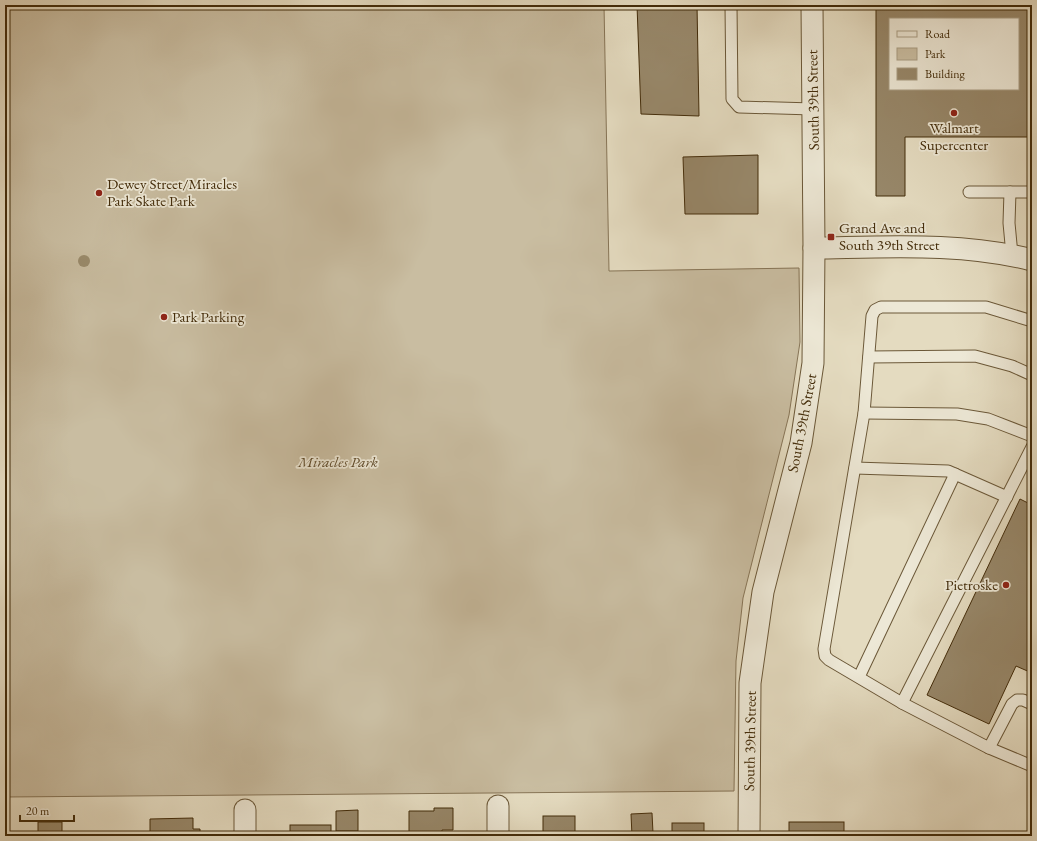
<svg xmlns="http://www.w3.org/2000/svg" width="1037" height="841" viewBox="0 0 1037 841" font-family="'EB Garamond',serif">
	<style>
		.green { fill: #c9bda1; stroke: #867456 }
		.building { fill: #978769; stroke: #432c0a; fill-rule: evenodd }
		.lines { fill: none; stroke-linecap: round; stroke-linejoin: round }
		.service-casing { stroke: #6b5838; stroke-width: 13 }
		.minor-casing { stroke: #6b5838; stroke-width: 23 }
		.service { stroke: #ede8d6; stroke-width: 11 }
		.minor { stroke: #ede8d6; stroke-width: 21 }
		.tree { fill: #9a8b6c }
		.poi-dot { fill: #8f2418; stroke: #ede8d6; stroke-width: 1.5 }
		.labels { text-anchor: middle; stroke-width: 3.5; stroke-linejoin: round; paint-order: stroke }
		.street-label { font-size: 15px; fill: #432c0a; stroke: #ede8d6 }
		.poi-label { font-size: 15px; fill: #432c0a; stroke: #ede8d6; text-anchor: start }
		.park-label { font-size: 15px; font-style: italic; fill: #5e4928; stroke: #ede8d6 }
	</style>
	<rect width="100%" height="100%" fill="#e4dbc0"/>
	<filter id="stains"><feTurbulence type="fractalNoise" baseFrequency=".005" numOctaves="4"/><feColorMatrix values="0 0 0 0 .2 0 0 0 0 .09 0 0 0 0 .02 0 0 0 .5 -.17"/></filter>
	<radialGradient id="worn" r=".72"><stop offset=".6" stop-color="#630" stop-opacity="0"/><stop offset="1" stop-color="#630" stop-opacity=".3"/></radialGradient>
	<path class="green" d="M5,5H604L609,271L799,268L800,342L789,415L743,598L736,661L734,791L5,797Z"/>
	<g class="building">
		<path d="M637,5H697L699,116L641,114Z"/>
		<path d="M876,5H1032V137H905V196H876ZM890,19H1018V89H890Z"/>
		<path d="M758,155V214H685L683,157Z"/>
		<path d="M1020,499L1032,505V673L1016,666L989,724L927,695Z"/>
		<path d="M434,808H453V830H442V836H409V811H434Z"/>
		<path d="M358,810V831H336V811Z"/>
		<path d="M652,813L653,833H646V836H632L631,814Z"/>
		<rect x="543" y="816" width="32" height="20"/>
		<path d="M193,818V829H200V836H150V819Z"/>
		<rect x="38" y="822" width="24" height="14"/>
		<rect x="789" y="822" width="55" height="14"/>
		<rect x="672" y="823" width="32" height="13"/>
		<rect x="290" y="825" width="41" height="11"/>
	</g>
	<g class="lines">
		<defs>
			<g id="service">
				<path d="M731,5L732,99L739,107L813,109"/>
				<path d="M969,192H1032"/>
				<path d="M1010,192L1009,223L1012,255"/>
				<path d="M1032,321L986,307H881L875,310L872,316L864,413L824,649L825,656L829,660L902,703L989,748L1012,704L1017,700H1023L1032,704"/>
				<path d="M869,357L975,356L1012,366L1032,375"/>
				<path d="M864,413L957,414L988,419L1032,436"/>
				<path d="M855,468L948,471L1007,497"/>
				<path d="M859,677L955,474"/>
				<path d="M902,703L1032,447"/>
				<path d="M989,748L1032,766"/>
			</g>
			<g id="minor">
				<path d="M814,248C887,247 962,242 1032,260"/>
				<path d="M245,810V836"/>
				<path d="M498,836V806"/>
				<path d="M749,836L750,683L763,592L801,443L813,363L814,248L812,5"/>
			</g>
		</defs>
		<use href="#service" class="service-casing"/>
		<use href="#minor" class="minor-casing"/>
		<use href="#service" class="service"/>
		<use href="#minor" class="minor"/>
	</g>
	<circle class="tree" cx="84" cy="261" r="6"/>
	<g class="poi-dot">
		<circle cx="954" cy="113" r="4"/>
		<circle cx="99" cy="193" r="4"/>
		<rect x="827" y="233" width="8" height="8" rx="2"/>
		<circle cx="164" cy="317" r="4"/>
		<circle cx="1006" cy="585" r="4"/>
	</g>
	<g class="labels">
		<g class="street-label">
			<text transform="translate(813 100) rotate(-91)" y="5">South 39th Street</text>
			<text transform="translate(802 423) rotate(-79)" y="5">South 39th Street</text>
			<text transform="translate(750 741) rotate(-89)" y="5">South 39th Street</text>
		</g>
		<g class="poi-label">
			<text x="954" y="133" text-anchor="middle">Walmart<tspan x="954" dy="17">Supercenter</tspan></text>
			<text x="107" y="189">Dewey Street/Miracles<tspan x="107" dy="17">Park Skate Park</tspan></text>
			<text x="839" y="233">Grand Ave and<tspan x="839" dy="17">South 39th Street</tspan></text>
			<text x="172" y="322">Park Parking</text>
			<text x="998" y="590" text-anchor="end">Pietroske</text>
		</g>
		<g class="park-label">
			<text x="338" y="467">Miracles Park</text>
		</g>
	</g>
	<rect width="1037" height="841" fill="none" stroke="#e4dbc0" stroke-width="20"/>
	<rect x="6" y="6" width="1025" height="829" fill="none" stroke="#432c0a" stroke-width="2"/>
	<rect x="10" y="10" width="1017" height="821" fill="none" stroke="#432c0a"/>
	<rect x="889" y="18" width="130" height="72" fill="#ede8d6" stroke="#a99d84"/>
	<rect x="897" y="31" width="20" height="6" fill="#ede8d6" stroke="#a99d84"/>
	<text x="925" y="38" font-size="12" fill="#432c0a">Road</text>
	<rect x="897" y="48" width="20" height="12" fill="#c9bda1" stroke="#a99d84"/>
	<text x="925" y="58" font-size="12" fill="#432c0a">Park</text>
	<rect x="897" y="68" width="20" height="12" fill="#978769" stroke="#a99d84"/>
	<text x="925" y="78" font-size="12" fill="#432c0a">Building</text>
	<path d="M20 815v6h54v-6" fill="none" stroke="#432c0a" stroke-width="2"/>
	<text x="26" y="815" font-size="12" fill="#432c0a" stroke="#ede8d6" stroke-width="3" paint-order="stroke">20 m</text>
	<rect width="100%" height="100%" filter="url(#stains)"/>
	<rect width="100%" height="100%" fill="url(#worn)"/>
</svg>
